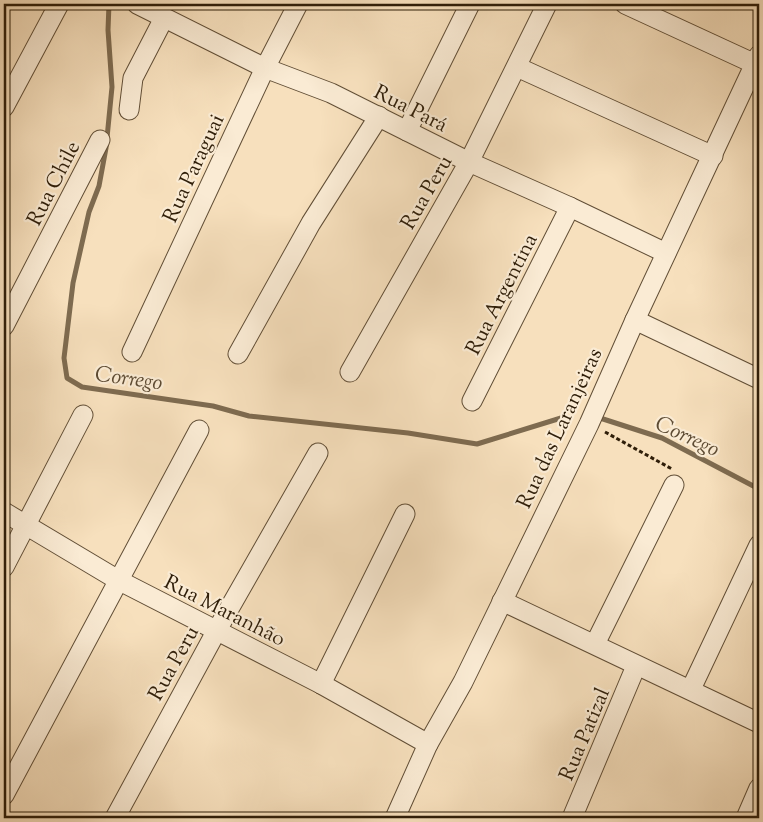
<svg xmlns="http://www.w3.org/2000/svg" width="763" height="822" viewBox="0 0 763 822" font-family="'Sorts Mill Goudy',serif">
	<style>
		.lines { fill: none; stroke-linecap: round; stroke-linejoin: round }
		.stream { stroke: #7e6b50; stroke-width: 5 }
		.minor-casing { stroke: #614e36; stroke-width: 21 }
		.path { stroke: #2f1e09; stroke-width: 3; stroke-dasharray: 4 2.5; stroke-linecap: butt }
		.minor { stroke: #faebd4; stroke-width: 19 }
		.labels { text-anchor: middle; stroke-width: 4.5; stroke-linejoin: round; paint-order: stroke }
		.street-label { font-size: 21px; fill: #2f1e09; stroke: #faebd4 }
		.water-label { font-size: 22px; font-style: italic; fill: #5d4b33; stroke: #faebd4 }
	</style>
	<rect width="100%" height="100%" fill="#f7e0bd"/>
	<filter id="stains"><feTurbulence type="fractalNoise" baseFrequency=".004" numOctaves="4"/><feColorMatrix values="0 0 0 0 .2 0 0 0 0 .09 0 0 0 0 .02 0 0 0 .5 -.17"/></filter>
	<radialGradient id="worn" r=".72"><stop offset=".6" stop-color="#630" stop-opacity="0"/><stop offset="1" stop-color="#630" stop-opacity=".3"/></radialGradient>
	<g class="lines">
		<g class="stream">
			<path d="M109,4L108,30L112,87L106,148L99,186L89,212L73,283L64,358L67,378L82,387L213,406L249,416L408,433L477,444L561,418"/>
			<path d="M600,418L662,438L759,489"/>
		</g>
		<defs>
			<g id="minor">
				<path d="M137,4L265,68L331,93L469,162L570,207L666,253"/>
				<path d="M625,4L755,64"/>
				<path d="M517,67L713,156"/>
				<path d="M4,107L59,4"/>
				<path d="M129,110L133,78L164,18"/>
				<path d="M407,131L470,4"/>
				<path d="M635,320L759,379"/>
				<path d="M4,326L100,140"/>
				<path d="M132,352L265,68L298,4"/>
				<path d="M238,354L311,223L379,116"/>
				<path d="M350,372L469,162L547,4"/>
				<path d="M472,401L570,207"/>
				<path d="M4,512L118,580L321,684L428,744"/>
				<path d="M4,567L83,415"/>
				<path d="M502,601L759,723"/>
				<path d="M595,644L674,485"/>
				<path d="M321,684L405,514"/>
				<path d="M691,689L759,545"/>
				<path d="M4,795L199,430"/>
				<path d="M115,818L217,630L318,453"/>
				<path d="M395,818L428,744L463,682L589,424L635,320L759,55"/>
				<path d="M572,818L636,666"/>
				<path d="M746,818L759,788"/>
			</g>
		</defs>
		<use href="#minor" class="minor-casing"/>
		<path class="path" d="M605,432L672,469"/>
		<use href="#minor" class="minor"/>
	</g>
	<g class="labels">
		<g class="street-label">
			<text transform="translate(411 108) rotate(27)" y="7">Rua Pará</text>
			<text transform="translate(193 168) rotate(-65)" y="7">Rua Paraguai</text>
			<text transform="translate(53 183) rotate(-63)" y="7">Rua Chile</text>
			<text transform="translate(426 192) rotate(-60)" y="7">Rua Peru</text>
			<text transform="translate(501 294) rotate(-63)" y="7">Rua Argentina</text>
			<text transform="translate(559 428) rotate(-65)" y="7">Rua das Laranjeiras</text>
			<text transform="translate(225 610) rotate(27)" y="7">Rua Maranhão</text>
			<text transform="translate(173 663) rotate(-61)" y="7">Rua Peru</text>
			<text transform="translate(584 734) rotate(-67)" y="7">Rua Patizal</text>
		</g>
		<g class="water-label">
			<text transform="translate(129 377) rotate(8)" y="8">Corrego</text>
			<text transform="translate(688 435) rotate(25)" y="8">Corrego</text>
		</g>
	</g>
	<rect width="763" height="822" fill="none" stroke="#f7e0bd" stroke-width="20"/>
	<rect x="5" y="5" width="753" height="812" fill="none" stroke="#2f1e09" stroke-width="2.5"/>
	<rect x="10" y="10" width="743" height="802" fill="none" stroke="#2f1e09"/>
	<rect width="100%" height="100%" filter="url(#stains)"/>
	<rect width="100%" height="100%" fill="url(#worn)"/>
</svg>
